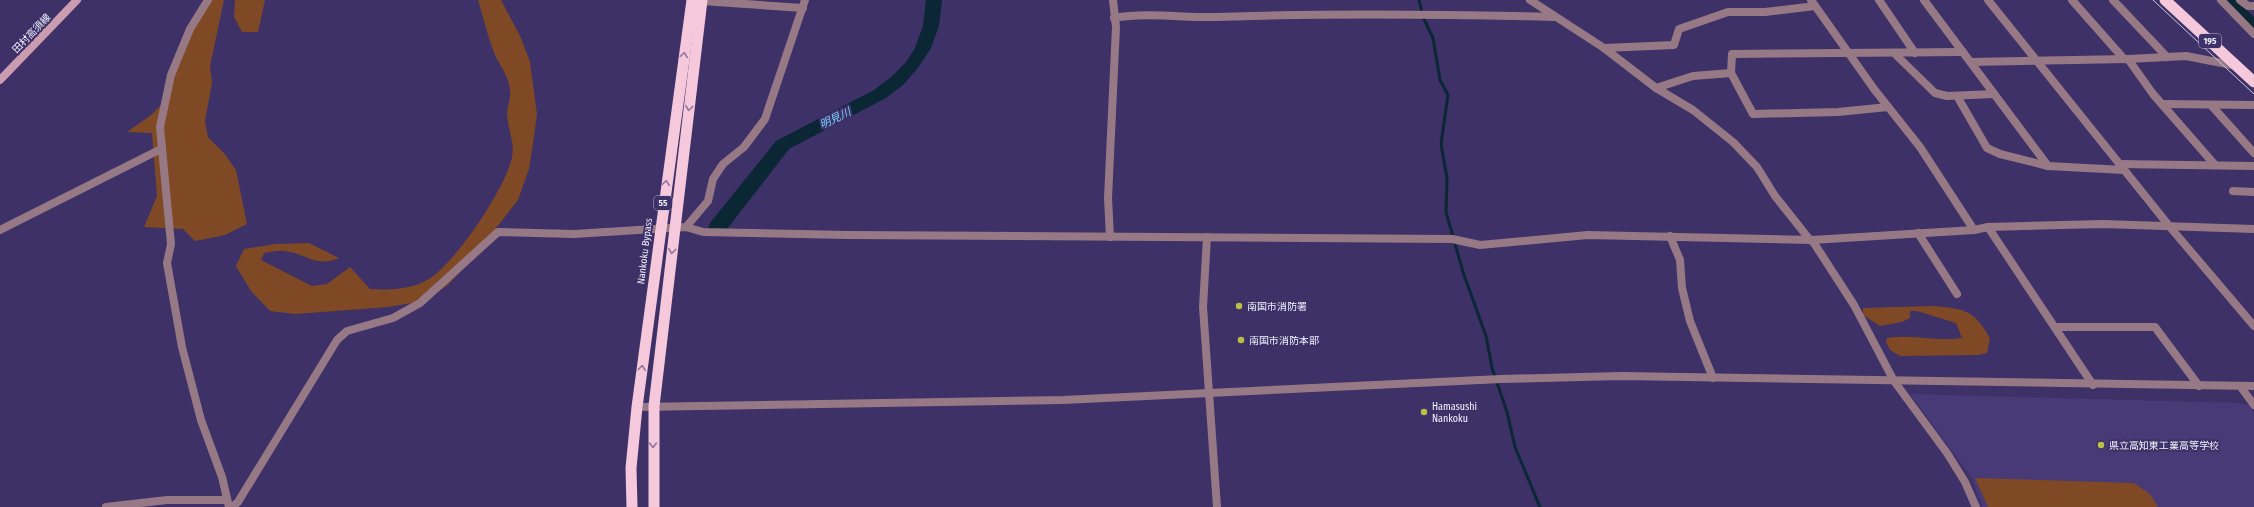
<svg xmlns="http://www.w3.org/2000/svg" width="2254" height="507" viewBox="0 0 2254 507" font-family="'Fira Sans Condensed','Noto Sans JP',sans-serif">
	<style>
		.built { fill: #473a76 }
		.green { fill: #804926 }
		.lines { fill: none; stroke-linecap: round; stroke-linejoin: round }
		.stream { stroke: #0b2735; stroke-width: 3 }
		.river { fill: #0b2735; fill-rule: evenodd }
		.minor { stroke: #977986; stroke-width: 8 }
		.tertiary { stroke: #977986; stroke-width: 8 }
		.secondary { stroke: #cb9baf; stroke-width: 8 }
		.trunk { stroke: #f6c8dc; stroke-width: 11 }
		.tram { stroke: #cbc7de; stroke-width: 1 }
		.oneway { stroke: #90759c }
		.poi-dot { fill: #bbc045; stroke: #3d3167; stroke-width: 1.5 }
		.labels { text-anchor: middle; stroke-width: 4; stroke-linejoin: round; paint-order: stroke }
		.shield { fill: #3d3167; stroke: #bcb7d1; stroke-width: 1 }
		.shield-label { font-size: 9px; font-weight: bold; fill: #f2f1ff }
		.street-label { font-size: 10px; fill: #f2f1ff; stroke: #3d3167 }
		.poi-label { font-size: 10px; fill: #f2f1ff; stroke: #3d3167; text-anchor: start }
		.water-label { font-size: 11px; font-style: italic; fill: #76d0fd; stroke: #3d3167 }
	</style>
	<rect width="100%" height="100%" fill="#3d3167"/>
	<path class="built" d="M1910,394L2240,403L2249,405L2254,412V507H1983L1971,477Z"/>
	<g class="green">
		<path d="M205,0H224L210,66L212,83L205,121L208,137L224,153L236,170L247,224L225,235L195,241L183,229L144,227L157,196L152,133L127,132L151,115L166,100L171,78Z"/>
		<path d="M235,0H265L258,32H242L234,17Z"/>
		<path d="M478,0H501L521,38L530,62L537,114L533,144L529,169L518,200L471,260L448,285L424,301L388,307L295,314L270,311L251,291L236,266L244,249L275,244L309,243L339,258C316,268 307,254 285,251C279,250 270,252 264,253L261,260L312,286L327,284L350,267L370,289C390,290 411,290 429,279C455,263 506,188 512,157C515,142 508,130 507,115C507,107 511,99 510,91C509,75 498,64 493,50C487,34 483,16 478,0Z"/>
		<path d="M1933,306C1965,309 1973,309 1990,338L1987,353L1978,355L1900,356L1890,350L1886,342L1887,338C1912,334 1937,342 1962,338L1956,323L1917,311H1910V318L1902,322L1880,326L1863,315V308Z"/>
		<path d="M1975,478L2134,483L2150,494L2158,507H1988Z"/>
	</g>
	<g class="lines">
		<path class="stream" d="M1419,0L1423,17L1433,38L1440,80L1448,95L1441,144L1447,178L1446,212L1463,272L1486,336L1492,368L1507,412L1515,447L1540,507"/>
		<g class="river">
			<path d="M926,0H942L939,26L931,48L917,69L903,85L886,98L789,149L724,233L717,235L710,233L708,228L710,223L776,141L874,90L891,77L906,62L915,48L923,26Z"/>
			<path d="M2220,0H2237L2254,17V31L2248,29Z"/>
		</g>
		<g class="minor">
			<path d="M208,0L190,29L171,75L160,127L171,244L167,263L182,347L201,420L222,477L229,507"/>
			<path d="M1530,0L1604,48L1656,88L1693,110L1733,142L1757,167L1775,196L1810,240"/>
			<path d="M1811,0L1874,89L1920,147L1974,230"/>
			<path d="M1879,0L1915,53"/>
			<path d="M1924,0L2048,166"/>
			<path d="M2072,0L2124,59"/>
			<path d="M2113,0L2167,57"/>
			<path d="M2221,0L2254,34"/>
			<path d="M2240,0L2248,6H2254"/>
			<path d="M702,1L803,8"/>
			<path d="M1114,18C1148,12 1183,18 1217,17C1329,13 1442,14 1554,17"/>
			<path d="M1604,48L1674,45L1679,29L1728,12H1765L1815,6"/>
			<path d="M1894,53L1935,93L1947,96L1994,94"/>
			<path d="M1971,62L2128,59"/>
			<path d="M1731,73L1732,54L1963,52"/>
			<path d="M1656,88L1693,76L1731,73L1753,114L1838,112L1888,107"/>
			<path d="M1957,96L1987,148L2000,154L2048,166L2124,170"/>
			<path d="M2162,104L2254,105"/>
			<path d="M2211,105L2254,153"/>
			<path d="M2119,164L2254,166"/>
			<path d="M2215,165L2153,94L2128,59L2186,56L2237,66"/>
			<path d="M2233,191L2254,192"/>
			<path d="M686,227L708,201L713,179L723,164L744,147L765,119L805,0"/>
			<path d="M1988,227L2093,385"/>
			<path d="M0,230L161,149"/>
			<path d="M1918,233L1957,294"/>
			<path d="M1670,236L1680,260L1682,288L1690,321L1713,378"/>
			<path d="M1110,237L1108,198L1116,27L1113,0"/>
			<path d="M1207,237L1203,307L1217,507"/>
			<path d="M1812,240L1854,305L1894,381L1947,453L1965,482L1976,507"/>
			<path d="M2055,327H2155L2199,386"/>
			<path d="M2240,386L2254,405"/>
			<path d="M106,507L167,500H227"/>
			<path d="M232,507L238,502L337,340L347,331L393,318L420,303L498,232L574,234L686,227L703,232L849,235L1452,239L1480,245L1588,235L1812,240L1974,230L1988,227L2103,224L2254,229"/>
		</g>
		<g class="tertiary">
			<path d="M1988,0L2170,227L2254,326"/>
			<path d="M637,407L1063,400L1501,379L1621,376L2254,386"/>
		</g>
		<path class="secondary" d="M0,80L77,0"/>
		<g class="trunk">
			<path d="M2165,0L2254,82"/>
			<path d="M632,507L631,468L637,407L692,0"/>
			<path d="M654,507V406L702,0"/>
		</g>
		<path class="tram" d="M2153,0L2254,94"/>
	</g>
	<defs><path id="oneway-chevron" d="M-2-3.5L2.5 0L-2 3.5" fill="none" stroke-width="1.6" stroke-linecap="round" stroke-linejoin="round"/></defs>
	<g class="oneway">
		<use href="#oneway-chevron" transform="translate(684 55) rotate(-82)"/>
		<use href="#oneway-chevron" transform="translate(689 108) rotate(97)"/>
		<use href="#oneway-chevron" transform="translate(666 183) rotate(-82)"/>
		<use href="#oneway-chevron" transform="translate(672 251) rotate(97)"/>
		<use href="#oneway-chevron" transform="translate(642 368) rotate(-83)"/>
		<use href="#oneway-chevron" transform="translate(653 445) rotate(91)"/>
	</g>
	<g class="poi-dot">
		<circle cx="1239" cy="306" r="4"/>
		<circle cx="1241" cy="340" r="4"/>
		<circle cx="1424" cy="412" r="4"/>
		<circle cx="2101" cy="445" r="4"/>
	</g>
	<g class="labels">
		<g class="shield">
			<rect x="2199" y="34" width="22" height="14" rx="3"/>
			<rect x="654" y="196" width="18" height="14" rx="3"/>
		</g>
		<g class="shield-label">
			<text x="2210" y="44">195</text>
			<text x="663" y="206">55</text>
		</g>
		<g class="street-label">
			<text transform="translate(31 33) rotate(-46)" y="4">田村高須線</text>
			<text transform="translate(644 251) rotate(-83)" y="4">Nankoku Bypass</text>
		</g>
		<g class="poi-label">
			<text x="1247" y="310">南国市消防署</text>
			<text x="1249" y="344">南国市消防本部</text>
			<text x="1432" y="410">Hamasushi<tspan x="1432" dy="12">Nankoku</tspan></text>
			<text x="2109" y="449">県立高知東工業高等学校</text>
		</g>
		<g class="water-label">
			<text transform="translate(835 118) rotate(-26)" y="4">明見川</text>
		</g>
	</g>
</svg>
